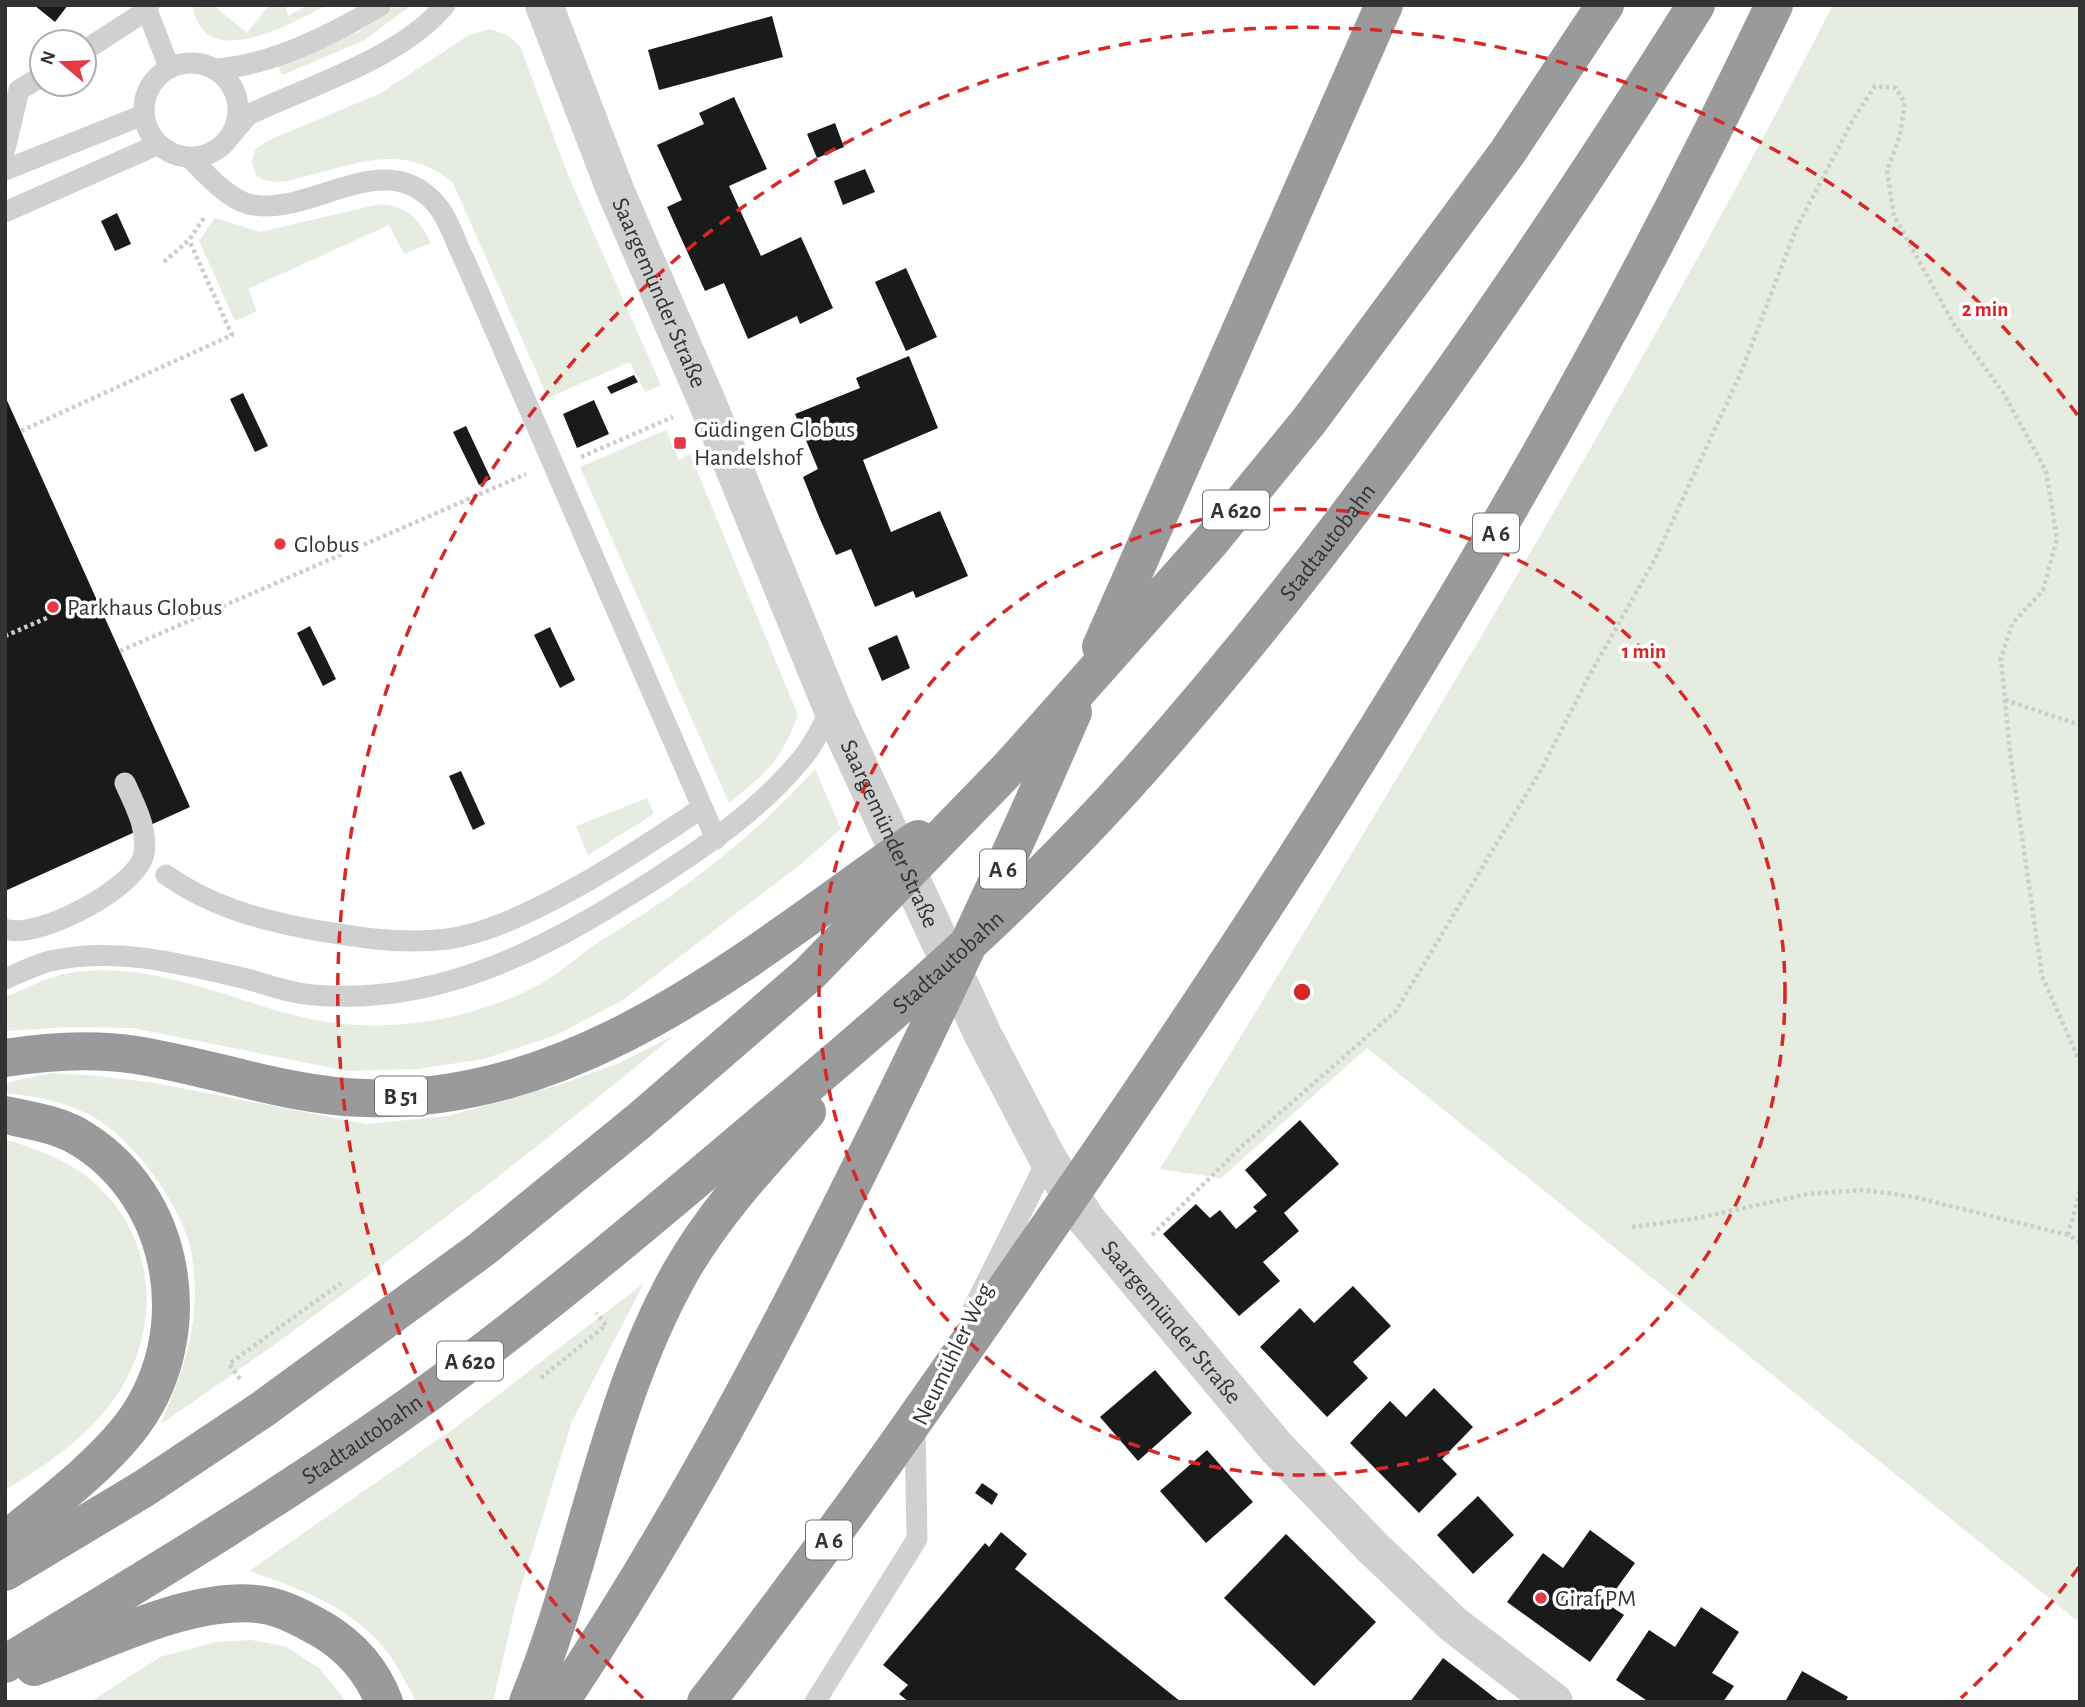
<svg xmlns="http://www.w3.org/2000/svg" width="2085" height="1707" viewBox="0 0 2085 1707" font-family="'Alegreya Sans',sans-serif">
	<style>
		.green { fill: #e6ecdf }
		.building { fill: #1a1a1a }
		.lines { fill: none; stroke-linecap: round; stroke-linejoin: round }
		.path { stroke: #cdcdcd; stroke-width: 4.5; stroke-dasharray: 3.5 3.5; stroke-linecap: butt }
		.lane { stroke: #d0d0d0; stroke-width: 21 }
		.street { stroke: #d0d0d0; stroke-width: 38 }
		.highway { stroke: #9a9a9a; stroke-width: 38 }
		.ring { fill: none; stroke: #d62828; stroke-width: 3.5; stroke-dasharray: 12 9 }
		.poi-dot { fill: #e63946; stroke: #fff; stroke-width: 2.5 }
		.labels { text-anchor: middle; stroke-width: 7; stroke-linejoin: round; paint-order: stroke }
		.shield { fill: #fff; stroke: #707070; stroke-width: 2 }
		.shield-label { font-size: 23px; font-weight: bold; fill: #333 }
		.street-label { font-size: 24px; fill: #333; stroke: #fff }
		.poi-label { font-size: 24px; fill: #333; stroke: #fff; text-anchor: start }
		.centre { fill: #d62828; stroke: #fff; stroke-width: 3.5 }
		.ring-label { font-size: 21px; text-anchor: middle; font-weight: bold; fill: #d62828; stroke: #fff; stroke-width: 7; stroke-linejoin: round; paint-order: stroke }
	</style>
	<rect width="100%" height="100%" fill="#fff"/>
	<g class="green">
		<path d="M193,5H213L247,33L269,5H286L288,16L308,5H327C293,23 201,75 193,5Z"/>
		<path d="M397,5H412L363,41L282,75L278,64L358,32Z"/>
		<path d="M1833,5H2080V1623L1367,1048L1221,1178L1160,1169C1393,787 1627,403 1833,5Z"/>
		<path d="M490,29L507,35L520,46L568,175L661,385L645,392L630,362L548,398L453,183C404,142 360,163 303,177C286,182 271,185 256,176L252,162L255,150L267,141L381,93L469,35Z"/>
		<path d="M380,204C409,207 418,218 431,243L404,254L389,225L248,289L257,311L235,321L199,241L215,218L260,232Z"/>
		<path d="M666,430L679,460L690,454L798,715C780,762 767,772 729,803L580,467Z"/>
		<path d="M815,769L841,829L801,864L623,1000L556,1035L484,1059L417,1069L348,1071L133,1028L70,1027L5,1031V997C25,990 48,976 69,973C150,960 225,998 301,1017C381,1036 470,1022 542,983C563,971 581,953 602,940C682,892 752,839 815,769Z"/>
		<path d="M647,798L654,814L588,855L576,826Z"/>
		<path d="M675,1035C509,1171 339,1302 161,1424C176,1387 191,1351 194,1311C196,1292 194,1260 189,1242C175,1197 130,1135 88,1114C61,1101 35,1096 5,1093V1083L52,1073L99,1076L155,1083L366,1124L448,1116L559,1085L617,1064Z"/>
		<path d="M5,1140C17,1142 29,1147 41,1152C129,1183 170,1277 133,1365C109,1422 57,1459 5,1490Z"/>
		<path d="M644,1283L572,1421L516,1603L493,1702H414L413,1695C405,1682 398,1666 388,1653C353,1607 301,1589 249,1571L456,1427Z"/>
		<path d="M251,1640L285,1646L319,1668L347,1702H90L160,1657L216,1642Z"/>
	</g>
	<g class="building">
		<path d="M34,5H68L55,22Z"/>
		<path d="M772,16L783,57L659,90L648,50Z"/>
		<path d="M734,97L767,169L729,186L761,256L801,237L833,308L800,324L797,316L748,339L724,283L705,291L667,207L682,200L657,145L704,124L699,113Z"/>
		<path d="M835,123L844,147L817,158L807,134Z"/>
		<path d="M865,169L875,192L843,205L834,181Z"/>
		<path d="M117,213L131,244L115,251L101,221Z"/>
		<path d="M906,268L937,337L906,351L875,282Z"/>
		<path d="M909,356L938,428L863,460L891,532L940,511L968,576L916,598L913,591L875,607L851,549L836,555L819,517L803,477L818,469L795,414L860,388L856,378Z"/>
		<path d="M634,375L638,382L611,394L607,387Z"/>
		<path d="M243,393L268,446L255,452L230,399Z"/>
		<path d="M5,396L190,807L5,891Z"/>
		<path d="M594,400L609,434L577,448L563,414Z"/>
		<path d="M466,426L491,479L479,485L453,432Z"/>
		<path d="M310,626L336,679L323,686L297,633Z"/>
		<path d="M550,627L575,680L560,688L534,635Z"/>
		<path d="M897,635L910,668L882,681L868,648Z"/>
		<path d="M461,771L485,824L473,830L449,776Z"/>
		<path d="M1300,1120L1339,1164L1284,1213L1299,1231L1263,1262L1280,1281L1239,1316L1163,1234L1196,1204L1210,1218L1220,1210L1236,1229L1257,1211L1253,1207L1267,1195L1245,1170Z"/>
		<path d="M1353,1286L1391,1326L1353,1362L1368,1378L1327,1417L1260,1347L1300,1308L1314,1323Z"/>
		<path d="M1155,1370L1192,1413L1138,1461L1100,1417Z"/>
		<path d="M1434,1388L1473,1427L1442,1459L1457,1474L1419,1513L1350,1443L1390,1401L1406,1417Z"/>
		<path d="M1207,1450L1253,1502L1206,1543L1160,1491Z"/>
		<path d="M982,1483L998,1494L992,1505L975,1493Z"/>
		<path d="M1478,1496L1514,1535L1473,1574L1437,1535Z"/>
		<path d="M1590,1530L1635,1563L1606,1603L1624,1615L1590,1662L1507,1602L1543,1553L1563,1568Z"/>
		<path d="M1001,1532L1027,1554L1015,1569L1181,1702H909L899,1694L908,1685L883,1665L985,1543L989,1547Z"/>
		<path d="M1286,1534L1376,1622L1314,1686L1224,1598Z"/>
		<path d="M1701,1607L1739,1632L1712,1673L1734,1686L1723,1702H1649L1616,1680L1649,1630L1675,1647Z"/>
		<path d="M1443,1658L1477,1684L1500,1702H1410Z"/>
		<path d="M1802,1671L1848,1697L1845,1702H1785Z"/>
	</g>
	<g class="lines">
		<g class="path">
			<path d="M164,262L189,240L204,218"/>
			<path d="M21,431L232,335L189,240"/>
			<path d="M581,457L673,417"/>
			<path d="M5,636L49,617"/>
			<path d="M120,651L526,474"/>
			<path d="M2005,700L2080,725"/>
			<path d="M1632,1227L1698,1218L1808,1194L1863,1190L1914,1197L2068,1235L2080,1242"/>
			<path d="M1152,1235L1241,1147L1395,1012L1541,770L1588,678L1655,559L1742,370L1796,229L1854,118L1875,86L1896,88L1905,103L1900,135L1887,171L1894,216L1955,326L2004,394L2046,471L2057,539L2043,590L2012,624L2001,658L2010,752L2042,976L2080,1062"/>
			<path d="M2068,1235L2080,1190"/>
			<path d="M541,1378L606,1325L596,1313"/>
			<path d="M240,1379L229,1364L341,1283"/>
		</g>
		<g class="lane">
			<path d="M147,10L169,67"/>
			<path d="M84,51L147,10L149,5"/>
			<circle cx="191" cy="110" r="47"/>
			<path d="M215,69C270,66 334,34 381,5"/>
			<path d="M233,133L248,115C309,86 402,58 445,5"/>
			<path d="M5,149L19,90L42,76"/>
			<path d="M190,158C205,173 227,198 248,204C309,219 384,143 436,204C449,219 456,244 465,261L716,839"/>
			<path d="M5,170L143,115"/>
			<path d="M5,212L157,145"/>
			<path d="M166,875C210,906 257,919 309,929C355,937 401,945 447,939C523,929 638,851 702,808"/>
			<path d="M5,929C36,941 137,888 144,854C148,828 135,806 125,783"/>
			<path d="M5,979C19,973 35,965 50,961C117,946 181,964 247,979C269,985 292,994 314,995C442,1006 548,947 652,881C706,846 758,811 799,762C813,747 822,726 832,708"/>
			<path d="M973,1309L1048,1159"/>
			<path d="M815,1702L917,1539L915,1425"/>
		</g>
		<path class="street" id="s1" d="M544,5L616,192L707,402L832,708L983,1035L1048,1159L1086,1219L1276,1447L1373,1548L1453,1624L1554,1702"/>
		<g class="highway">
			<path d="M1101,647L1384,5"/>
			<path d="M5,1058C49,1051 92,1048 136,1055C212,1067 287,1096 365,1098C581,1105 751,954 918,839"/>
			<path d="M5,1115C28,1120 56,1124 77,1136C179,1195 201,1339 128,1430C94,1472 47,1506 5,1541"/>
			<path d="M5,1572L143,1489L263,1409L482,1249L639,1121L810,973L1010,767L1211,541L1309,421L1507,153L1605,5"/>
			<path id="s2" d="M5,1664C149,1577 294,1490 431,1391C551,1303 664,1207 777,1111C903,1005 1028,896 1137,773C1348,536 1527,273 1696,5"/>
			<path d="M34,1667C99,1644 195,1593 264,1605C284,1608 305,1620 323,1630C351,1647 372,1671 384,1702"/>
			<path d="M528,1702C586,1561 605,1407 680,1273C714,1213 761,1163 807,1112"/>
			<path d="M560,1702C678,1525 778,1335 872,1144C942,1002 1010,858 1073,712"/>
			<path d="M706,1702C837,1535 957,1360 1077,1186C1339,806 1576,423 1774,5"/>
		</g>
	</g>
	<g class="ring">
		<circle cx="1302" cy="992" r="483"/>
		<path d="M2079 1567A966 966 0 0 1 1961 1698M643 1698A966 966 0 1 1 2079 417"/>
	</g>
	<g class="poi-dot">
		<rect x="673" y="436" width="14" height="14" rx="3.5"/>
		<circle cx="280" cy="544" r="7"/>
		<circle cx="53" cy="607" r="7"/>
		<circle cx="1541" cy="1598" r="7"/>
	</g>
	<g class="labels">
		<g class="shield">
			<rect x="1203" y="490.5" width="66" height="39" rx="5"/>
			<rect x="1473" y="513.5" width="46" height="39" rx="5"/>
			<rect x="980" y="849.5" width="46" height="39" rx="5"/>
			<rect x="375" y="1076.5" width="52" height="39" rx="5"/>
			<rect x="437" y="1341.5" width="66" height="39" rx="5"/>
			<rect x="806" y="1520.5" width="46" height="39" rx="5"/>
		</g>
		<g class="shield-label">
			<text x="1236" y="518">A 620</text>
			<text x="1496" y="541">A 6</text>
			<text x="1003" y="877">A 6</text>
			<text x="401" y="1104">B 51</text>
			<text x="470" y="1369">A 620</text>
			<text x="829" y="1548">A 6</text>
		</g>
		<g class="street-label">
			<text dy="8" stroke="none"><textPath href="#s1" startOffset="310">Saargemünder Straße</textPath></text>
			<text dy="8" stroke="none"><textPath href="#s2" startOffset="1745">Stadtautobahn</textPath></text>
			<text dy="8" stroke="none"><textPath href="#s1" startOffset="898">Saargemünder Straße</textPath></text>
			<text dy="8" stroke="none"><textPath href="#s2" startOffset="1178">Stadtautobahn</textPath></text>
			<text dy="8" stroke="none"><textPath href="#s1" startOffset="1465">Saargemünder Straße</textPath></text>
			<text transform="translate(952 1354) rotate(-64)" y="8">Neumühler Weg</text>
			<text dy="8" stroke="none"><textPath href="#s2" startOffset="422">Stadtautobahn</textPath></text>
		</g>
		<g class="poi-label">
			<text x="694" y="437">Güdingen Globus<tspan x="694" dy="28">Handelshof</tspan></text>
			<text x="294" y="552">Globus</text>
			<text x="67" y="615">Parkhaus Globus</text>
			<text x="1555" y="1606">Giraf PM</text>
		</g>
	</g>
	<circle cx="1302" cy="992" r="10" class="centre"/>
	<g class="ring-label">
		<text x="1985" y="316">2 min</text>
		<text x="1644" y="658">1 min</text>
	</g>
	<rect width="2085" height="1707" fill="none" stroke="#333333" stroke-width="14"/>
	<g transform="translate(63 63) rotate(289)"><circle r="33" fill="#ffffff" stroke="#adadad" stroke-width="2"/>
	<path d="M0-5L12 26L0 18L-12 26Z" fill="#e63946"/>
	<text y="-10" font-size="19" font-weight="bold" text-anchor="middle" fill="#333333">N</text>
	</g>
</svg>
